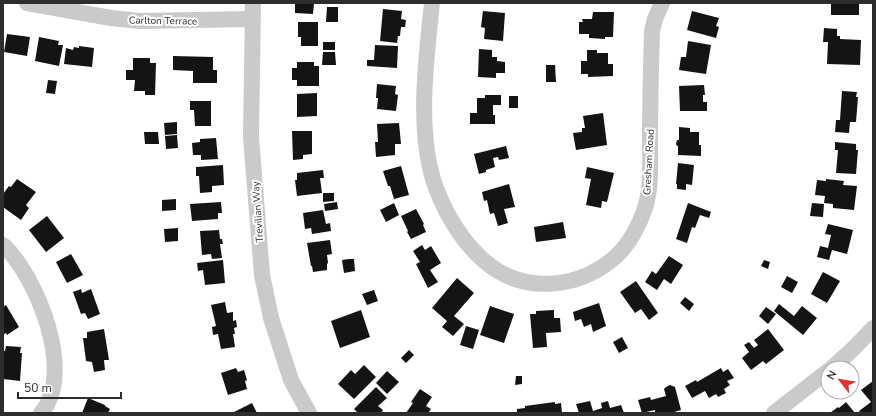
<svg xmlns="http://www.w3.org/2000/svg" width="876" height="416" viewBox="0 0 876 416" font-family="'Nunito Sans',sans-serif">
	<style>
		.building { fill: #141414 }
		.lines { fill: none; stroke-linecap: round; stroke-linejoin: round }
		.street { stroke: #cacaca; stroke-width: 16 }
		.labels { text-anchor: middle; stroke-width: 4; stroke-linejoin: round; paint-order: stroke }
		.street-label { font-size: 10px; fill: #2d2d2d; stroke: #fff }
	</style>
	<rect width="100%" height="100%" fill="#fff"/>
	<g class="building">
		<path d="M295,3H314L313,14L295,13Z"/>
		<rect x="831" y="3" width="28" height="12"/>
		<path d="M327,7H338V22H326Z"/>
		<path d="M383,9L402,11L401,19L406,20L405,27H401L400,36H398L397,43L380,41Z"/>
		<path d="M483,11L505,13L503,41L484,39L485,28L481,27Z"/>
		<path d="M692,11L719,18L716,26L719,27L716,38L687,30Z"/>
		<path d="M593,12H614L613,37H605V39L589,38V34H579V22H583L582,19H592Z"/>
		<path d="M298,22H318V46H301V37H298Z"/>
		<path d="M824,28L837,29V36H840V39L861,40L860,65L827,64L828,42H823Z"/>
		<path d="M7,34L30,37L27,56L4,52Z"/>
		<path d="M39,37L59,41L58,45H63L59,66L35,61Z"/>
		<path d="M688,41L711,45L706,74L679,70L681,57H686Z"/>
		<rect x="323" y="42" width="12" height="8"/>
		<path d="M375,45L398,46L397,68L367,66V60H374Z"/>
		<path d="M79,46L94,48L92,67L64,64L66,48L73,50L74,47L79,48Z"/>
		<path d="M479,49L492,50V57H497V61L505,62V73H496V78L478,77Z"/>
		<path d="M587,50H597V53H608V64H613V76L588,77V74H581V61H587Z"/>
		<path d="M323,52H335L336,65H322Z"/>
		<path d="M173,56L213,57V70H217V83H193V71L173,70Z"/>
		<path d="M133,58H150V63H156L155,95H145V91H134L135,80H126V70H133Z"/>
		<path d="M297,62H314V66H319V86H297V80H292V68H297Z"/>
		<path d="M546,65H555L556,82H546Z"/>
		<path d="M48,80L57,81L55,94L46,93Z"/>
		<path d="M377,84L396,86L395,94L398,95L396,111L377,109L378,98H376Z"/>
		<path d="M704,85L705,95H703V102H707V111H680L679,86Z"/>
		<path d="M842,91L857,92L856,97H858L856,122H850L849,133L835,132L836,120H840Z"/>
		<path d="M317,93V116L297,117V94Z"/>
		<path d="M485,95H501V105H493V115H495V124H470V113H477V98H485Z"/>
		<rect x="509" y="96" width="9" height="12"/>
		<path d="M190,101H211V126H195L194,110H190Z"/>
		<path d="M603,113L607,145L576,150L573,133L582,132V128H585L583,116Z"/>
		<path d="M177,122V134L165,135L164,123Z"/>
		<path d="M399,123L401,144H395V155L376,157L375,142H378L377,124Z"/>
		<path d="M679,127L690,128V132H699V145H701V156L678,155V146H677L676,144L677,140H679Z"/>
		<path d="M292,131H312V154L303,155V159L293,160Z"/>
		<path d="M144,132H158L159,144H145Z"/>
		<path d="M177,135L178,148L166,149L165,136Z"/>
		<path d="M216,138L218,159L201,160V155H193L192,143L200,142V139Z"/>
		<path d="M835,142L856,144V150H858L856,174L836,173L838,150H835Z"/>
		<path d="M506,146L509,158L499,160L498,157L493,158L495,167L486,170V172L479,174L474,154Z"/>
		<path d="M678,163L694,165L692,185L686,184V190L677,189V184H676Z"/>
		<path d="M223,165L224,185L212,186V192L200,193L199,176H196V167Z"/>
		<path d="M401,166L409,195L394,199L390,186H388L383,171Z"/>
		<path d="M587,167L614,173L607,202L602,201L601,208L586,205L591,179L585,178Z"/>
		<path d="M323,170L324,178H320L322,193L297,196L295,180H297V173Z"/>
		<path d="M17,179L36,192L26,205L29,208L21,220L3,207V194L9,186L11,187Z"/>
		<path d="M826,179L844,181L843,185L857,186L854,210L833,208V204L824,203L825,196L815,195L817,180L826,181Z"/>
		<path d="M509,184L515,207L504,209L508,223L498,226L494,213L490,214L487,200L484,201L482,192Z"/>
		<path d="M323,193H334V201L323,202Z"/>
		<path d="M176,199V210L162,211V200Z"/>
		<path d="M221,202L222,213H218V219L192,221L190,204Z"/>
		<path d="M337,202L338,209L325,211L324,204Z"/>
		<path d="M394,203L399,215L386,222L380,210Z"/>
		<path d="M688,203L711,212L709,218L700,215L695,228L692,227L687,243L676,239Z"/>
		<path d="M812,203L824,204L823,217L810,216Z"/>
		<path d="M416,209L424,224L423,225L426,232L411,239L407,232L408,231L401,216Z"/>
		<path d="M323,210L326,224L330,223L331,231L312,234L311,228L305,229L303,213Z"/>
		<path d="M47,216L64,238L46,252L29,230Z"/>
		<path d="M563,222L566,238L536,242L534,227Z"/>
		<path d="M828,224L853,230L847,254L832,250L829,260L817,257L820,246L828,248L831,235L825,234Z"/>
		<path d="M178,228V241L165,242L164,229Z"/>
		<path d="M219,230L220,239H222L223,244H220L222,258L212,259L211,254L202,255L200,231Z"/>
		<path d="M330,240L332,254L327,255L328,263L327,264V270L313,272L312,266H311L307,243Z"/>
		<path d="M422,245L425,250L431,246L441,263L430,270L438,282L428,288L416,264L420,262L413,251Z"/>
		<path d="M71,254L83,275L67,283L56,262Z"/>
		<path d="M669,256L683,265L671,284L664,279L657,290L645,282L652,271L656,274Z"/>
		<path d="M349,259H354L355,271L344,273L342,260Z"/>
		<path d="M223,260L225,283L205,285L203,270L198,271L197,263Z"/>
		<path d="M764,260L770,262L768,269L761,266Z"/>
		<path d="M823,272L840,281L827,303L811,294Z"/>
		<path d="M787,276L798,282L792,293L781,287Z"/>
		<path d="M457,278L474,293L454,316L464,324L453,336L442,327L447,321L432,308Z"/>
		<path d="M636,281L658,313L649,320L641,309L635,313L620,292Z"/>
		<path d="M81,289L82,293L91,289L100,314L88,319L85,313L81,314L73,292Z"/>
		<path d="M374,290L378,301L367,305L362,294Z"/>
		<path d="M685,297L694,304L689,311L680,303Z"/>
		<path d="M225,302L227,313L233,312V321L236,320L237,327L234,328L235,334H233L235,347L221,349L218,334L213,335L212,327L216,326L211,305Z"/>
		<path d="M599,303L606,326L593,332L591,324L584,327L581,319L575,321L573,312Z"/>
		<path d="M779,304L794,316L802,306L817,318L803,335L774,311Z"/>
		<path d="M6,305L19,327L7,335L6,333L3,335V307Z"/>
		<path d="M490,306L514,314L504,343L480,335Z"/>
		<path d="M766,307L776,314L768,324L759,316Z"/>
		<path d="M361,310L370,337L340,348L331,321Z"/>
		<path d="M554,310V318H560L561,332L546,333L547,347L533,348L530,314H536V311Z"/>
		<path d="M466,326L479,330L473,349L460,345Z"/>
		<path d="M104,329L109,360H104L105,370L94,372L92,362L86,361L83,338H87V332Z"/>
		<path d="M768,329L784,350L766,364L763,361L751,370L742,358L749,352L744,345L749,342L754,348L758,345L754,340Z"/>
		<path d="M622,337L628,348L619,353L613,342Z"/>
		<path d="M6,346L21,347L20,353H22L20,381L3,379V351H5Z"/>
		<path d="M409,350L414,355L406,363L401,358Z"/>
		<path d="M364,365L376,377L354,399L338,384L351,370L355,374Z"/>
		<path d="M236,368L238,372L244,370L247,380L245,381L247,389L228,395L221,373Z"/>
		<path d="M721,368L723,372L728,369L734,378L727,381L730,385L724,389L726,393L718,397L716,394L709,398L705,391L692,398L685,386L696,380L697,382Z"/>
		<path d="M387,371L399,382L387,394L376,383Z"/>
		<path d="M516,376H522V384L515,385Z"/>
		<path d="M873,381V413H861L859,411L871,402L861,390Z"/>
		<path d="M670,385L675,387L681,410L671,413H655V410L642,413L638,400L650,397L651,400L666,396L664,389L666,387Z"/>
		<path d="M376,387L387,398L378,406L383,410L381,413H358L354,409Z"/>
		<path d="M420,389L432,397L426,406L431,409L428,413H406L413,403L411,402Z"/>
		<path d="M88,398L105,405V406L110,409L108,413H82Z"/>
		<path d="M590,401L593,411L602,408L601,403L608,401L610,408L621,405L624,413H579L576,404Z"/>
		<path d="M555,402V404L561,403L562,413H517V409L525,408V406Z"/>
		<path d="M846,402L855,413H830L838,407L839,408Z"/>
		<path d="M252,403L257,413H232Z"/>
	</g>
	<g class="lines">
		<g class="street">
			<path d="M27,3L111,18L140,21L251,19"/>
			<path d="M253,3L251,137L262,275L271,318L291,380L309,413"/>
			<path d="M432,3C426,60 416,134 436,188C448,220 469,253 498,271C533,292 578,286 609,262C626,250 637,230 644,211C652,189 650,163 650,140C650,104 651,67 652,31L655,19L662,3"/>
			<path d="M3,245C37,276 76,374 41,413"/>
			<path d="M832,368L854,348L873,328"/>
			<path d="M774,413L828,371"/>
		</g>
	</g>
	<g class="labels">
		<g class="street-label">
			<text transform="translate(163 20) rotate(1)" y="4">Carlton Terrace</text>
			<text transform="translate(648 162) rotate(-87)" y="4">Gresham Road</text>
			<text transform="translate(257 212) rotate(-94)" y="4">Trevilian Way</text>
		</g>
	</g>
	<rect width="876" height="416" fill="none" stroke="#2d2d2d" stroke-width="8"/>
	<g transform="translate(840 380) rotate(301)"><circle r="19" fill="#ffffff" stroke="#ababab"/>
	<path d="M0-3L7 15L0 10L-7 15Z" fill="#e13233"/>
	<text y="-6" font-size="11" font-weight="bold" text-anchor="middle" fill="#2d2d2d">N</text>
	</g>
	<path d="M18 392v6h103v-6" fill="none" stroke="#2d2d2d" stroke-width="2"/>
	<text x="24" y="392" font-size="12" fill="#2d2d2d" stroke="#ffffff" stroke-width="3" paint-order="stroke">50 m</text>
</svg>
